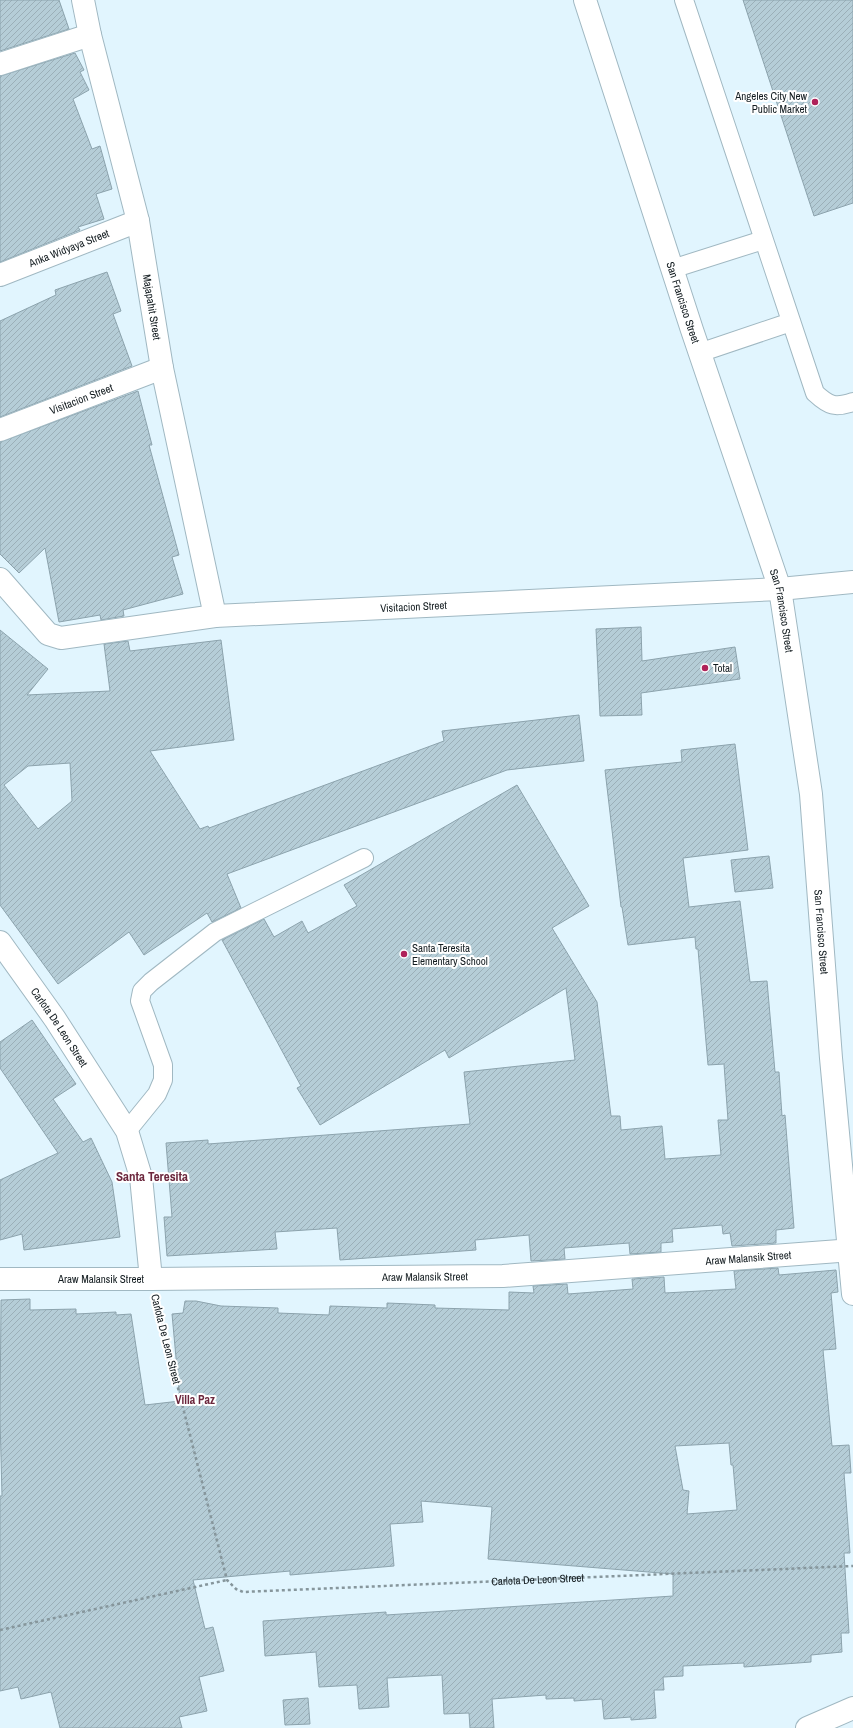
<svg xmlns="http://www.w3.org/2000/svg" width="853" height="1728" viewBox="0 0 853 1728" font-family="'Archivo Narrow',sans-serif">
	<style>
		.building { fill: url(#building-hatch); stroke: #8ca3ad; fill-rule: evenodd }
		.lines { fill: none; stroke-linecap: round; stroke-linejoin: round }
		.lane-casing { stroke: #a0b8c2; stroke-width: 20 }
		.street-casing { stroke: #a0b8c2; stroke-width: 24 }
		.secondary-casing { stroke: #a0b8c2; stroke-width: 24 }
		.path { stroke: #86969c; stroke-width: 2.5; stroke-dasharray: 3 3; stroke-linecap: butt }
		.lane { stroke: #fff; stroke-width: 18 }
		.street { stroke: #fff; stroke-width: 22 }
		.secondary { stroke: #fff; stroke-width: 22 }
		.poi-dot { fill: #af2159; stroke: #fff; stroke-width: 1.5 }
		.labels { text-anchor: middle; stroke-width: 4; stroke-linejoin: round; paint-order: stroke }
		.poi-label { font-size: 11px; fill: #131c20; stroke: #fff; text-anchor: start }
		.street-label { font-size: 11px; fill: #131c20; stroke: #fff }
		.neighbourhood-label { font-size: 12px; font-weight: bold; fill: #6c273d; stroke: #fff }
		.quarter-label { font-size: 13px; font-weight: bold; fill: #6c273d; stroke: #fff }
	</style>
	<defs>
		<pattern id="building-hatch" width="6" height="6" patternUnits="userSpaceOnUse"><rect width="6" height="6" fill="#b5cdd7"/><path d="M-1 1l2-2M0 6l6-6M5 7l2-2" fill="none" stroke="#9bafb8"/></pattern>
	</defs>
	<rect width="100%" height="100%" fill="#e1f5fe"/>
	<g class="building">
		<path d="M0,0H59L69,29L0,51Z"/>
		<path d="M743,0H853V203L814,216Z"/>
		<path d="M75,53L84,70L80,72L89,90L73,99L92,149L100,146L112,189L96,194L104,219L78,227L80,230L0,262V76Z"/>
		<path d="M107,272L121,311L113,314L132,366L0,417V321L56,295L55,290Z"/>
		<path d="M138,391L152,445H149L179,555L172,557L183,594L123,610L124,616L101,620L100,615L59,622L45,548L19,573L0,554V442Z"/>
		<path d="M641,627L642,661L735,647L740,679L641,693L642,715L600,716L596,629Z"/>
		<path d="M0,630L48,669L27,695L110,691L104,644L128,641L130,651L221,640L234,740L150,751L200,829L208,826L209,828L444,741L442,731L579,715L584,761L507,770L227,874L241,908L212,922L207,913L144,955L129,932L58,984L0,905ZM70,763L72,801L38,829L4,785L28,766Z"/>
		<path d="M735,744L748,850L683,858L689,907L740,901L750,982L767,981L775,1072H779L782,1116L785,1115L794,1228L776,1230V1243L732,1246L730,1233L723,1234L722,1225L672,1229L673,1242L661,1243V1252L630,1254L629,1243L564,1248L565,1259L531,1261L529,1235L475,1240L476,1250L340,1260L337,1228L275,1232L277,1249L167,1256L164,1217H172L166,1143L208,1140V1144L470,1124L464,1072L575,1060L566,988L449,1058L445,1050L320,1125L297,1088L301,1086L222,940L264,919L274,937L302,921L308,933L357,906L344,885L517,785L589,906L552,928L597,1002L611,1116H620L621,1130L662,1126L665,1159L721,1155L718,1120H728L724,1064L708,1065L698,949H696L695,937L628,945L622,907H621L605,770L682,762L681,750Z"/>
		<path d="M769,856L773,888L735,892L731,860Z"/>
		<path d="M32,1020L76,1084L53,1099L83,1142L91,1138L112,1182L120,1237L24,1250L22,1234L0,1240V1180L58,1153L0,1068V1042Z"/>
		<path d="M778,1268L779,1275L836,1270L838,1292L831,1293L836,1349L823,1350L832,1446L849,1445L851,1473H844L850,1553H844L849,1633H841L842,1652L811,1655V1662L744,1667V1663L683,1666V1676L663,1677L664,1690H654L656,1718L631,1720V1717L604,1719L602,1699L574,1701V1698L546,1699V1695L492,1699L494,1728H470L469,1713L444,1714L442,1675L387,1678L389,1707L359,1709L357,1685L319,1687L316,1652L265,1656L263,1621L386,1612V1615L673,1596V1574L488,1559L492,1507L421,1501L423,1522L390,1524L394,1566L290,1575V1571L193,1580L205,1629L213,1627L224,1671L199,1677L207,1711L179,1717L182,1728H60L51,1692L21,1699L18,1687L0,1691V1496H2L0,1418L1,1300L30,1299V1310L76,1309V1314L116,1312V1315L131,1314L145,1405L180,1401L172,1314L183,1313L185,1301H196L221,1306L278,1308V1313L329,1315L330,1306L387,1308V1303L435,1305V1308L509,1310V1292L534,1293L533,1286L567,1284L568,1294L633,1289L632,1279L664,1277L665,1293L736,1289L734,1271ZM729,1443L731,1465H733L737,1510L687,1514L689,1491L683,1490L675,1446Z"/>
		<path d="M308,1698L310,1724L285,1725L283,1700Z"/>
	</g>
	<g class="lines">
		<defs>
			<g id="lane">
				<path d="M684,0L815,393C829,406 835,408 853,402"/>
				<path d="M672,269L763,240"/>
				<path d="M699,353L791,322"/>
				<path d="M127,1131L157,1094L163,1080V1065L140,1001L142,991L151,982L215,932L364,858"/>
			</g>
			<g id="street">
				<path id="s2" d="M83,0L90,35L138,221L162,368L215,616"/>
				<path d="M0,64L90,35"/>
				<path id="s3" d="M0,275L138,221"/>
				<path id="s4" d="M0,430L162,368"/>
				<path id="s5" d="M0,579L48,634L61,638L215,616L780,589"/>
				<path id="s6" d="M0,942L55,1019L127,1131L141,1177L151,1279"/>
			</g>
			<g id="secondary">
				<path id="s7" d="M585,0L692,330L780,589L811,794L831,1058L853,1294"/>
				<path d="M780,589L853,582"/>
				<path id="s8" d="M0,1279H151L503,1276L853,1250"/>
				<path d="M807,1728L853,1708"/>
			</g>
		</defs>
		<use href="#lane" class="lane-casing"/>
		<use href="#street" class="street-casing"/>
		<use href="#secondary" class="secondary-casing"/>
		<g class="path">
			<path id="s1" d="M157,1306L227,1580L236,1589L243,1592L853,1566"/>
			<path d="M0,1630L227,1580"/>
		</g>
		<use href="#lane" class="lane"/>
		<use href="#street" class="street"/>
		<use href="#secondary" class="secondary"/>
	</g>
	<g class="poi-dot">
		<circle cx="815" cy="102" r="4"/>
		<circle cx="705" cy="668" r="4"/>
		<circle cx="404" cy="954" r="4"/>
	</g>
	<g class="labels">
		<g class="poi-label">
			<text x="807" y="100" text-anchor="end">Angeles City New<tspan x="807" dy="13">Public Market</tspan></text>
			<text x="713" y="672">Total</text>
			<text x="412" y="952">Santa Teresita<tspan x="412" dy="13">Elementary School</tspan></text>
		</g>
		<g class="street-label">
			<text dy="4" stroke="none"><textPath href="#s3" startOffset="74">Anka Widyaya Street</textPath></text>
			<text dy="4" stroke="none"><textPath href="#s7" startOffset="318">San Francisco Street</textPath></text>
			<text dy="4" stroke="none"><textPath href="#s2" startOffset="315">Majapahit Street</textPath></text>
			<text dy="4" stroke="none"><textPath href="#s4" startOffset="87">Visitacion Street</textPath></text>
			<text dy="4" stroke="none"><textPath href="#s5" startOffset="441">Visitacion Street</textPath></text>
			<text dy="4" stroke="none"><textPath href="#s7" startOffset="642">San Francisco Street</textPath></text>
			<text dy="4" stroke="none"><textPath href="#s7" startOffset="966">San Francisco Street</textPath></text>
			<text dy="4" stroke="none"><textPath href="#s6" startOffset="104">Carlota De Leon Street</textPath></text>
			<text dy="4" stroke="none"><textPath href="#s8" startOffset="749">Araw Malansik Street</textPath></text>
			<text dy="4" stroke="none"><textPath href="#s8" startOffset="425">Araw Malansik Street</textPath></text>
			<text dy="4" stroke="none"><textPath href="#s8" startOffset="101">Araw Malansik Street</textPath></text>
			<text transform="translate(166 1339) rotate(76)" y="4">Carlota De Leon Street</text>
			<text dy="4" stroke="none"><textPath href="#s1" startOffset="598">Carlota De Leon Street</textPath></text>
		</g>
		<g class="neighbourhood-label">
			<text x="195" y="1404">Villa Paz</text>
		</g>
		<g class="quarter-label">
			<text x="152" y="1181">Santa Teresita</text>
		</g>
	</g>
</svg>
